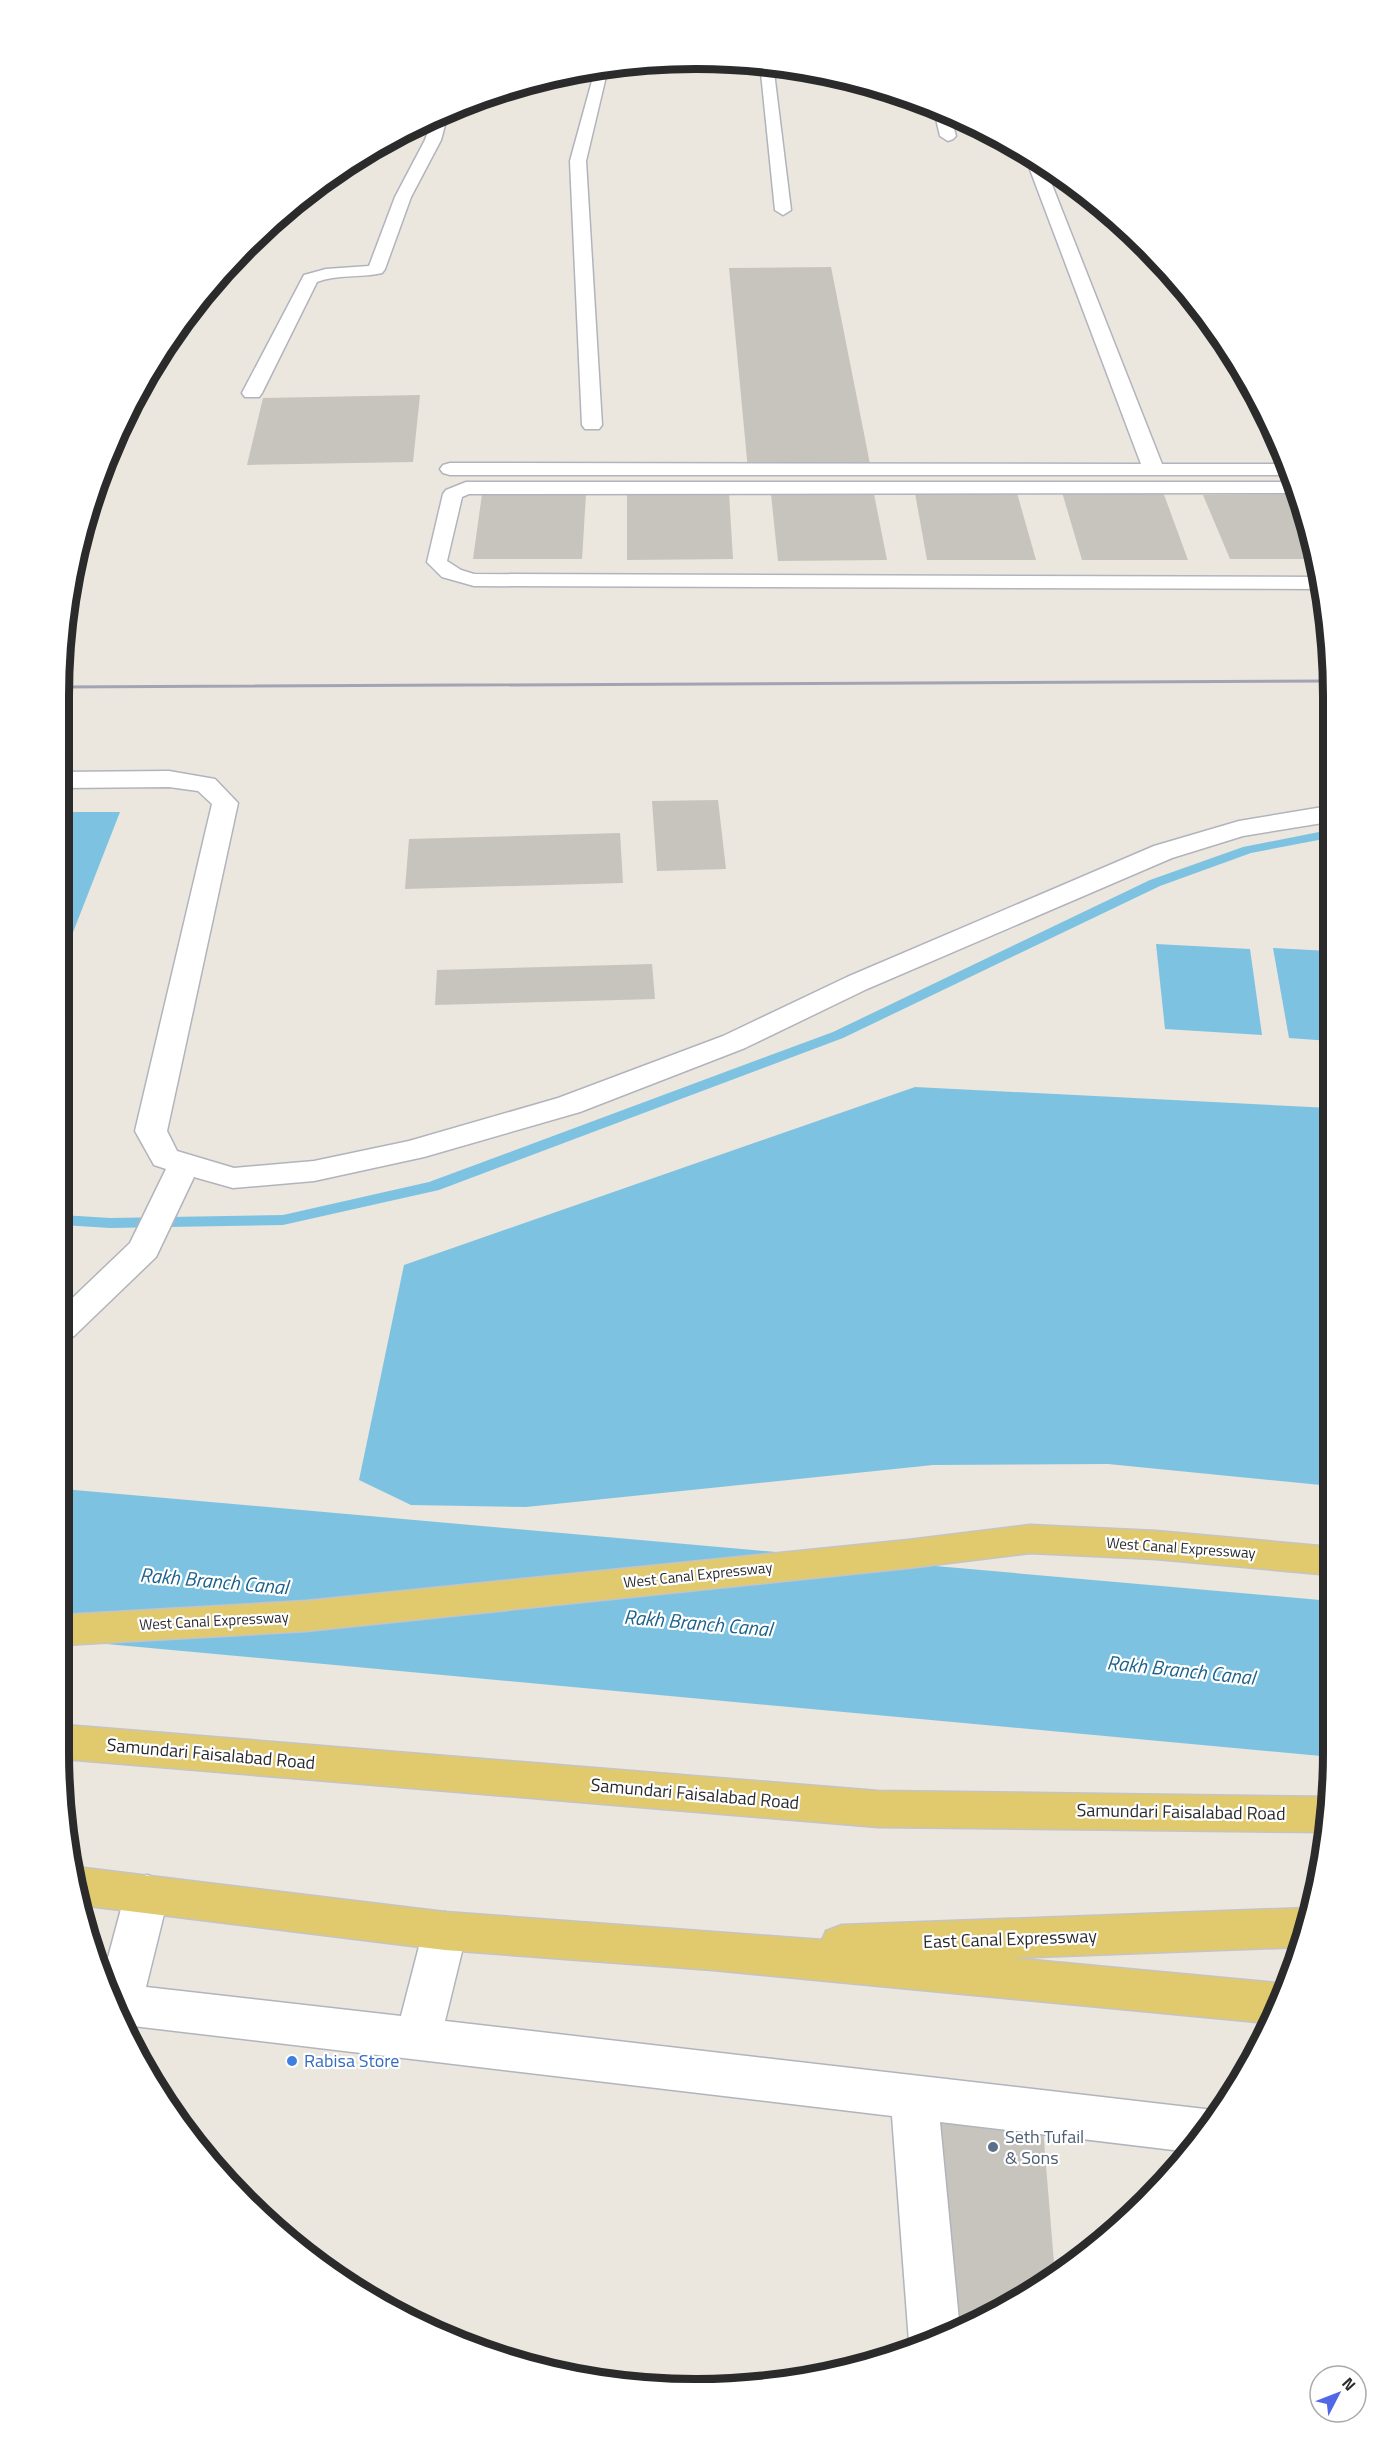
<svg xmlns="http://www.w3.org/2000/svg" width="1392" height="2448" viewBox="0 0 1392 2448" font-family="'Titillium Web',sans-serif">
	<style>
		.water { fill: #7dc3e1 }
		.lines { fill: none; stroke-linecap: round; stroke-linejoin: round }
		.stream { fill: #7dc3e1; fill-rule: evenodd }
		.building { fill: #c7c4bd }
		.lane-casing { stroke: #b2b4bd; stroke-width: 3 }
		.street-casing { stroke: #b2b4bd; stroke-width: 3 }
		.primary-casing { stroke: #c4c4c4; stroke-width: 3 }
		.lane { fill: #fff; fill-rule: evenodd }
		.street { fill: #fff; fill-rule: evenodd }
		.primary { fill: #e1ca6d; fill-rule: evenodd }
		.rail { stroke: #a2a4b3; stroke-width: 3 }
		.shop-dot { fill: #3f7fe0; stroke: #fff; stroke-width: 2 }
		.service-dot { fill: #5c6f8a; stroke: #fff; stroke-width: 2 }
		.labels { text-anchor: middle; stroke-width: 4.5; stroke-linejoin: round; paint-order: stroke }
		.street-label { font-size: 15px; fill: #2b2b2b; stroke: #fff }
		.near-street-label { font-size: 18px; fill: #2b2b2b; stroke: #fff }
		.near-shop-label { font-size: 18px; fill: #366cbe; stroke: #fff; text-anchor: start }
		.near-service-label { font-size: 18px; fill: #4e5e75; stroke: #fff; text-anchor: start }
		.near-water-label { font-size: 20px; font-style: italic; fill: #1c628d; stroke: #fff }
		.rim { fill: none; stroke: #2b2b2b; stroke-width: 8 }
	</style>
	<rect width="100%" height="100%" fill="#ebe6de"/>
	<g class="water">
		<path d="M60,812H120L61,963Z"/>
		<path d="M1156,944L1250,949L1262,1035L1165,1029Z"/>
		<path d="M1273,948L1329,951L1330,1041L1289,1038Z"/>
		<path d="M915,1087L1330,1108L1331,1486L1108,1464L933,1465L526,1507L411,1505L359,1480L404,1265Z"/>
		<path d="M63,1489L1331,1601L1332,1757L63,1640Z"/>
	</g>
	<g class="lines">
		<path class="stream" d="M1329,830V838L1251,853L1160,886L843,1038L439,1190L283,1225L110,1228L62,1225V1215L110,1218L283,1215L429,1182L833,1032L1150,880L1243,847Z"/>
	</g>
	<g class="building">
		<path d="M831,267L871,469L748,470L729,268Z"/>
		<path d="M420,395L413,462L247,465L263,398Z"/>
		<path d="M1062,492H1163L1188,560H1082Z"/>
		<path d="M729,493L733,559L627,560V494Z"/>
		<path d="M915,493H1017L1036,560H927Z"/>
		<path d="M482,494H586L582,559H473Z"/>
		<path d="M771,494H874L887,560L778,561Z"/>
		<path d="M1300,494L1315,559H1230L1203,495Z"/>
		<path d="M718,800L726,869L657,871L652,801Z"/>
		<path d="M620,833L623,883L405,889L409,839Z"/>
		<path d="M652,964L655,999L435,1005L437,970Z"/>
		<path d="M927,2104L1042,2117L1055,2275L1015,2304L975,2324L940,2317Z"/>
	</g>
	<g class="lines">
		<defs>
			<path id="lane" d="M466,482H1295L1300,493L469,494L462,497L447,561L461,570L474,574L1320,577L1322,589L474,586L442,577L427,562L443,494L446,490Z"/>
			<g id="street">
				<path d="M760,63L773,64L791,210L783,215L775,210Z"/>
				<path d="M608,68L586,161L602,425L599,429H585L582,425L570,161L595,70Z"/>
				<path d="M935,108L950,114L956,136L953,139L948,141L940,136L934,110Z"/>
				<path d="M437,116L445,125L441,140L411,197L385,269L382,273C361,278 337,274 317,282L262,393L259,397H245L242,393L304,275L326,269L369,266L395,197L425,140L430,126L425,120Z"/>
				<path d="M1030,155L1045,167L1162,464H1286L1292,475H450L443,473L440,469L443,465L450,463L1141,464L1026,159Z"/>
				<path d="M169,771L215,779L238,803L167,1131L177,1151L234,1168L314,1161L409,1141L558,1098L723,1036L847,977L1154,846L1239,821L1329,806V822L1243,836L1172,858L867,989L745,1048L580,1112L424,1157L314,1181L233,1188L194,1177L156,1257L74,1336L62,1340V1308L130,1243L166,1169L154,1165L135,1131L212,804L198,791L169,787L60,788V772Z"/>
				<path d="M147,1875L163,1881L169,1894L146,1987L401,2016L423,1931L429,1917L445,1912L461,1917L467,1931L445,2021L1205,2109L1218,2113L1190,2152L940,2122L960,2331L940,2341L912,2349L909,2342L892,2116L133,2026L123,2032L102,1980L125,1894L131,1881Z"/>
			</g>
			<g id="primary">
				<path d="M1030,1525L1156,1531L1331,1547V1575L1156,1559L1030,1553L908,1568L306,1631L63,1645V1615L306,1601L908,1540Z"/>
				<path d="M64,1725L878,1791L1332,1797L1326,1832L878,1827L64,1759Z"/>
				<path d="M76,1867L445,1912L822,1940L826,1931L842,1925L1308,1908L1313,1909L1300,1947L1011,1958L1276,1983L1283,1985L1268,2023L713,1970L445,1950L80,1905L72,1869Z"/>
			</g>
		</defs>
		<use href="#lane" class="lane-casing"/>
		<use href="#street" class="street-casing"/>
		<use href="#primary" class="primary-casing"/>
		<use href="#lane" class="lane"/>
		<use href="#street" class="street"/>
		<use href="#primary" class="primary"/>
		<path class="rail" d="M60,687L1328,681"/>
	</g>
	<circle class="shop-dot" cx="292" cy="2061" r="6"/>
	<circle class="service-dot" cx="993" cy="2147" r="6"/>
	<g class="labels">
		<g class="street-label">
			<text transform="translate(1181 1548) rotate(4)" y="5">West Canal Expressway</text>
			<text transform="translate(698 1575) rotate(-6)" y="5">West Canal Expressway</text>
			<text transform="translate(214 1621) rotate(-3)" y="5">West Canal Expressway</text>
		</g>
		<g class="near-street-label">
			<text transform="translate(211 1754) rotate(5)" y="6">Samundari Faisalabad Road</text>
			<text transform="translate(695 1794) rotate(5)" y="6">Samundari Faisalabad Road</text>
			<text transform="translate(1181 1812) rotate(1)" y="6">Samundari Faisalabad Road</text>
			<text transform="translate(1010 1939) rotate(-2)" y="6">East Canal Expressway</text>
		</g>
		<g class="near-shop-label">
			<text x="304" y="2067">Rabisa Store</text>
		</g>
		<g class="near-service-label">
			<text x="1005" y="2143">Seth Tufail<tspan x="1005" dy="21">&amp; Sons</tspan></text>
		</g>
		<g class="near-water-label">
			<text transform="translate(214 1581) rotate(5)" y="7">Rakh Branch Canal</text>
			<text transform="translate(698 1623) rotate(5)" y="7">Rakh Branch Canal</text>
			<text transform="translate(1181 1670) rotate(6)" y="7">Rakh Branch Canal</text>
		</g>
	</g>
	<path d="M0 0H1392V2448H0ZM696 69H696A627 627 0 0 1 1323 696V1752A627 627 0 0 1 696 2379H696A627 627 0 0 1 69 1752V696A627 627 0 0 1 696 69Z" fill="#fff" fill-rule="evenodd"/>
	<path class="rim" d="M696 69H696A627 627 0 0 1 1323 696V1752A627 627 0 0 1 696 2379H696A627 627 0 0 1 69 1752V696A627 627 0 0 1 696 69Z"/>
	<g transform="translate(1338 2394) rotate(48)"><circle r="28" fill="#ffffff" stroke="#aaaaaa" stroke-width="1.5"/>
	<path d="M0-4.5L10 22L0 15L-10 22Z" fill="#5067e6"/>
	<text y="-9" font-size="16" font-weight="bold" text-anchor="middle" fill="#2b2b2b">N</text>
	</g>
</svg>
